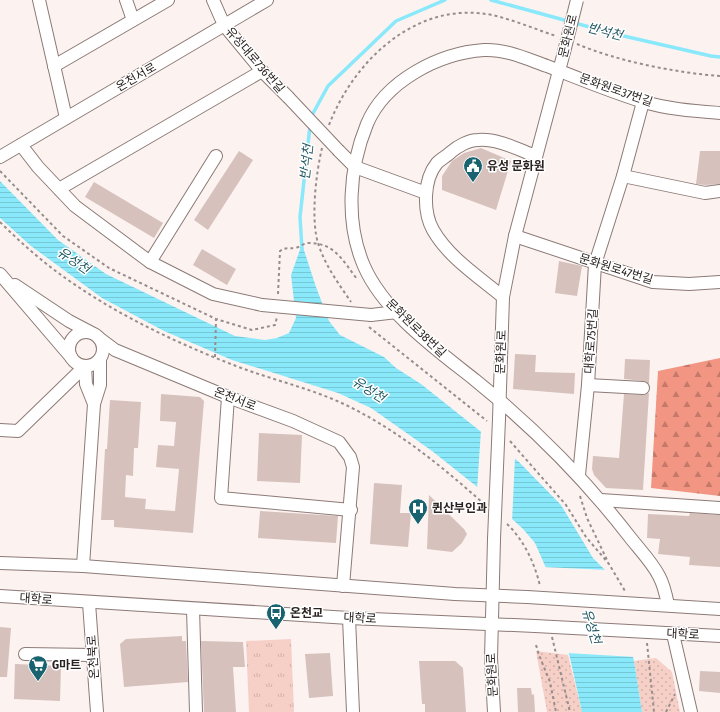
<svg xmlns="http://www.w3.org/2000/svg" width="720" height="712" viewBox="0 0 720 712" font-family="'Fira Sans Condensed','Noto Sans KR',sans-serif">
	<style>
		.grass { fill: url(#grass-tufts) }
		.forest { fill: url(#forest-firs) }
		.park { fill: url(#park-dots) }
		.water { fill: url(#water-rules) }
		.pier { fill: #fcf3f1 }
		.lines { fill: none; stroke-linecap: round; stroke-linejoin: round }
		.stream { stroke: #89e8fa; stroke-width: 3.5 }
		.building { fill: #d6c1bd }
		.minor-casing { stroke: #8c7a75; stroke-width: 14 }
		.path { stroke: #968d8c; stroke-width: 2; stroke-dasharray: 3 3; stroke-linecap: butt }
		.minor { stroke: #fff; stroke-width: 12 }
		.minor-bridge-casing { stroke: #8c7a75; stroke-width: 14; stroke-linecap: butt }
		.minor-bridge { stroke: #fff; stroke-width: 12 }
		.labels { text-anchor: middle; stroke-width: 3; stroke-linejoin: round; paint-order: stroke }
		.street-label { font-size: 12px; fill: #2b2322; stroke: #fff }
		.poi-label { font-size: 12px; font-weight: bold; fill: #2b2322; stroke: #fff; text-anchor: start }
		.water-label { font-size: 13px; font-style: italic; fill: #235963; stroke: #fff }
	</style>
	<defs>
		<pattern id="grass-tufts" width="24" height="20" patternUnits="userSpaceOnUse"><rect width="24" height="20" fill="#f6cfc7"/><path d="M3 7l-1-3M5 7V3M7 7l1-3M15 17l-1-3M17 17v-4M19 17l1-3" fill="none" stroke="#d3b1ab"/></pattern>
		<pattern id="forest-firs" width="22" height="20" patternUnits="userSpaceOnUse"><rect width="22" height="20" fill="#f29582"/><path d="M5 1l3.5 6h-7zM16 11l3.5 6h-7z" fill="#c4796a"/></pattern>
		<pattern id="park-dots" width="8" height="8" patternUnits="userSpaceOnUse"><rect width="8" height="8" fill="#f6cfc7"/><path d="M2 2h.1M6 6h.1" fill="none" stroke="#d3b1ab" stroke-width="1.8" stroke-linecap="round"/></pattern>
		<pattern id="water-rules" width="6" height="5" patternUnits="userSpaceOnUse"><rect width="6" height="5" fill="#89e8fa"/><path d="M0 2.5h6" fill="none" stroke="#76c7d6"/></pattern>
	</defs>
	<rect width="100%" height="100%" fill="#fcf3f1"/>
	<path class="grass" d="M291,639L294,712H249L246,641Z"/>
	<path class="forest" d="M720,358V496L651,488L658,371Z"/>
	<g class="park">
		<path d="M536,651L568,655L582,712H547Z"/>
		<path d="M656,658L672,672L680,712H642L634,661Z"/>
	</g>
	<path class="water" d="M0,181L58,240L106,274L235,336L265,340L277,338L289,333L296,318L291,275L302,244L316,287L329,321L340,335L384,357L396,368L421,384L519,462L561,505L593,558L614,579L634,661L642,712H582L570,658L546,568L535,543L523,529L476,486L432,451L371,408L338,393L232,360L164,331L102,298L31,246L0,218Z"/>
	<g class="pier">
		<path d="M481,430L515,457L512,522L477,490Z"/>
		<path d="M543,567L608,570L615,579L635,657L567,653Z"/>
	</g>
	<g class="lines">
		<g class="stream">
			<path d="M491,0L615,34L711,56L720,57"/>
			<path d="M311,117L328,86L396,21L445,0"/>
			<path d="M302,249L300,217L310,126"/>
		</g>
	</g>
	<g class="building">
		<path d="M481,148L511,161L496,210L442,190V176L452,161L464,153Z"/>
		<path d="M239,151L253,160L208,230L194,220Z"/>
		<path d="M700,151H720V184L705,185L696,184Z"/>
		<path d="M94,182L163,223L154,238L85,197Z"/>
		<path d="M202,249L236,269L227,285L193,265Z"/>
		<path d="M559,261L582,266L577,296L555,293Z"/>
		<path d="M515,354L536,355L535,372L575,373L574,394L513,389Z"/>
		<path d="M625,359L650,360L649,384L643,381L624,379Z"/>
		<path d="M649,393L643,490L606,488L594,475L592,469L593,456L619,458L624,394L643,395Z"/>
		<path d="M161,394L200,397L204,401L193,533L114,527V520H101L105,449H107L110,400L141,402L138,448H134L133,476L126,475L125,497L146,499L145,509L175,511L179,469L156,467L158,445L174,446L176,422L160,421Z"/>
		<path d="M259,433L302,435L300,483L257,481Z"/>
		<path d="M374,483L402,485L400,513H411L408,547L370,544Z"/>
		<path d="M429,495L464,529L467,534L462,543L452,552L427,549Z"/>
		<path d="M260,511L338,516L336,543L258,538Z"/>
		<path d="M690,513L720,515V567L689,565L690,557L658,554L660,539L647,538L648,514L689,516Z"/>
		<path d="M0,627L11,628L7,677H0Z"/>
		<path d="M182,636V641H186L188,682L124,687L120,644L126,639Z"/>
		<path d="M201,641L243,642L245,667H233L236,712H204Z"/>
		<path d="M330,653L333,696L309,698L305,654Z"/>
		<path d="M419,661H455L463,668L466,712H425V704H422Z"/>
		<path d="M15,664L61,666L60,701L14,699Z"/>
		<path d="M700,671L720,672V693L699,691Z"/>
		<path d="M517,688H531L532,695L534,694L535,712H518Z"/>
	</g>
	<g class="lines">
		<defs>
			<g id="minor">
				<path d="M39,0L66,118"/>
				<path d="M126,0L133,20"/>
				<path d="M213,0L224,25L262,71L288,97"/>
				<path d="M54,66L168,0"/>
				<path d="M21,145L38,167L75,206L150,262L213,294L262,305"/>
				<path d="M339,151L355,167L426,193"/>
				<path d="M0,157L267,0"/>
				<path d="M623,176L705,193L720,191"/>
				<path d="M59,189L262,71"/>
				<path d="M515,236L653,282L689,284L720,282"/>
				<path d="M150,262L216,156"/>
				<path d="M0,274L71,357"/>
				<path d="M15,285L69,321L90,332"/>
				<path d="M503,297C479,277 449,258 433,230C423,212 423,180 437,163C441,159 447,156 451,152C458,146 469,140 478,140C497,138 519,150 536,156"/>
				<path d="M371,315L397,312"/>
				<circle cx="86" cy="349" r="17"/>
				<path d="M99,338L115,350L228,397L293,421L339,442L350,457L353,467L343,586"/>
				<path d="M85,366L86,384L94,404"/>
				<path d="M588,385L643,388"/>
				<path d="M228,397L221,498L351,510"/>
				<path d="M499,419L503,297L515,236L564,52"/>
				<path d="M0,430L18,431L85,366"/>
				<path d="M579,475L588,385L595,264L623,176L643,102"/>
				<path d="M601,500L720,508"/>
				<path d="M0,563L83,566L455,594L527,597"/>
				<path d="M83,566L94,404L100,385V359"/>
				<path d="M0,596L349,618L535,626"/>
				<path d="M89,603L97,712"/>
				<path d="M640,604L720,609"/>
				<path d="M668,605C666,595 664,585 659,576C652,562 639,549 629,536C584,478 532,426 475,380C436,349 384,312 364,266C345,222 349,168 367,124C385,81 439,53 484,50C506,49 527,59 547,66C578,78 609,91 641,101C666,109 694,111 720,113"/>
				<path d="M193,609L196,712"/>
				<path d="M349,618L353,712"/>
				<path d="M648,632L720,636"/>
				<path d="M673,634L691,712"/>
				<path d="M25,654L92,655"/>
				<path d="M494,712L491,658L494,539"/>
			</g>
		</defs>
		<use href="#minor" class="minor-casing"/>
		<g class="path">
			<path d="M577,44C617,61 677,73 720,76"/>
			<path d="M329,125C354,60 417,0 492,15C514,20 535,29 556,36"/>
			<path d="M322,148C316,173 310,222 319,246C326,267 339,284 351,302"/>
			<path d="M0,171L63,236L109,268L216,319L252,330L275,325L277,317"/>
			<path d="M0,222C18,240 37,257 57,272C111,312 174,342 236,366C275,381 315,389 352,408C401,433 444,468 484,504"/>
			<path d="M278,294L280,251C286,247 288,249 295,248C300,247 304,243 309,243C335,243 343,261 357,279"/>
			<path d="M369,327L487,421"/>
			<path d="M215,357L216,319"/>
			<path d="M510,441L566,505L586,537L609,564L625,591"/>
			<path d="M580,496L587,518L608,562"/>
			<path d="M507,524C524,540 535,564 540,586"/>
			<path d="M552,637L570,712"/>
			<path d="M647,643L654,712"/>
			<path d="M536,645L539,655L550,682L556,712"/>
			<path d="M666,712L675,694"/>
		</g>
		<use href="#minor" class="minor"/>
		<defs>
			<g id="minor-bridge">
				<path d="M564,52L577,0"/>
				<path d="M288,97L339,151"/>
				<path d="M262,305L371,315"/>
				<path d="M494,539L499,419"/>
				<path d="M527,597L640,604"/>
				<path d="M535,626L648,632"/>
			</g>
		</defs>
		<use href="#minor-bridge" class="minor-bridge-casing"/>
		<use href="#minor-bridge" class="minor-bridge"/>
	</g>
	<defs>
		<symbol id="civic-pin" viewBox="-11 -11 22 30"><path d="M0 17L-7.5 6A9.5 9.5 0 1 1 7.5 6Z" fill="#18636f" stroke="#fff"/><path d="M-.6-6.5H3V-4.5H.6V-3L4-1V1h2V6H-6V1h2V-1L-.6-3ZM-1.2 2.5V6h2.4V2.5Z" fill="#fff"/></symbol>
		<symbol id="hospital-pin" viewBox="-11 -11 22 30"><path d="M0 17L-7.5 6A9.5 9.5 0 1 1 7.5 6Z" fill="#18636f" stroke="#fff"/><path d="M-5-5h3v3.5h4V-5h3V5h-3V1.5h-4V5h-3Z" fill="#fff"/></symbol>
		<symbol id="bus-pin" viewBox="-11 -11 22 30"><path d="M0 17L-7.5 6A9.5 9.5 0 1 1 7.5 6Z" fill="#18636f" stroke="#fff"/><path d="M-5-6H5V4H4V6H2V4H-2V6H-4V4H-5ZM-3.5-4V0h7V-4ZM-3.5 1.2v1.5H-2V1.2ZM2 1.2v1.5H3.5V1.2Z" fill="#fff"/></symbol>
		<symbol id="supermarket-pin" viewBox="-11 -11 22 30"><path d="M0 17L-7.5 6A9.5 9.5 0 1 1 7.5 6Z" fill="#18636f" stroke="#fff"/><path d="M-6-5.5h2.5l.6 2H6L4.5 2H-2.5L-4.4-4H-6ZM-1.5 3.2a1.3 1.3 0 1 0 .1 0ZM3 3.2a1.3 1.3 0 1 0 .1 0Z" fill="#fff"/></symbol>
	</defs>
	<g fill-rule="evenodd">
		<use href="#civic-pin" x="462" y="155" width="22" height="30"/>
		<use href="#hospital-pin" x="407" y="497" width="22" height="30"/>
		<use href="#bus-pin" x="265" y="602" width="22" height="30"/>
		<use href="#supermarket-pin" x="27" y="654" width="22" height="30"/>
	</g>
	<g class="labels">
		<g class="street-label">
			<text transform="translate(568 36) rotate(-76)" y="4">문화원로</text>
			<text transform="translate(255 60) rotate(49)" y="4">유성대로736번길</text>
			<text transform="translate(136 77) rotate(-30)" y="4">온천서로</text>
			<text transform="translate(616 90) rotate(19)" y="4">문화원로37번길</text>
			<text transform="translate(616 269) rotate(17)" y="4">문화원로47번길</text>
			<text transform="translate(416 328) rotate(44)" y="4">문화원로38번길</text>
			<text transform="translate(591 341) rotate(-86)" y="4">대학로75번길</text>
			<text transform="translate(501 352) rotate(-88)" y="4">문화원로</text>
			<text transform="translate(235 399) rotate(21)" y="4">온천서로</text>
			<text transform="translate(36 599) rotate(4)" y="4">대학로</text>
			<text transform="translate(360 618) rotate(3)" y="4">대학로</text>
			<text transform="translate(683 634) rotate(3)" y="4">대학로</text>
			<text transform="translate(93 657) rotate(-94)" y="4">온천북로</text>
			<text transform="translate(492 675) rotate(-93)" y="4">문화원로</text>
		</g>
		<g class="poi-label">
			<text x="487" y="170">유성 문화원</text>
			<text x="432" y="512">퀸산부인과</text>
			<text x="290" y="617">온천교</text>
			<text x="52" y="669">G마트</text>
		</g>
		<g class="water-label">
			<text transform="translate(605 31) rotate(14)" y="5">반석천</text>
			<text transform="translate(306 162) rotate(-84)" y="5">반석천</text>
			<text transform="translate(74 260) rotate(34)" y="5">유성천</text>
			<text transform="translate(369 389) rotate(32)" y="5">유성천</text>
			<text transform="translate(592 626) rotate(73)" y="5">유성천</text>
		</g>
	</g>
</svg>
